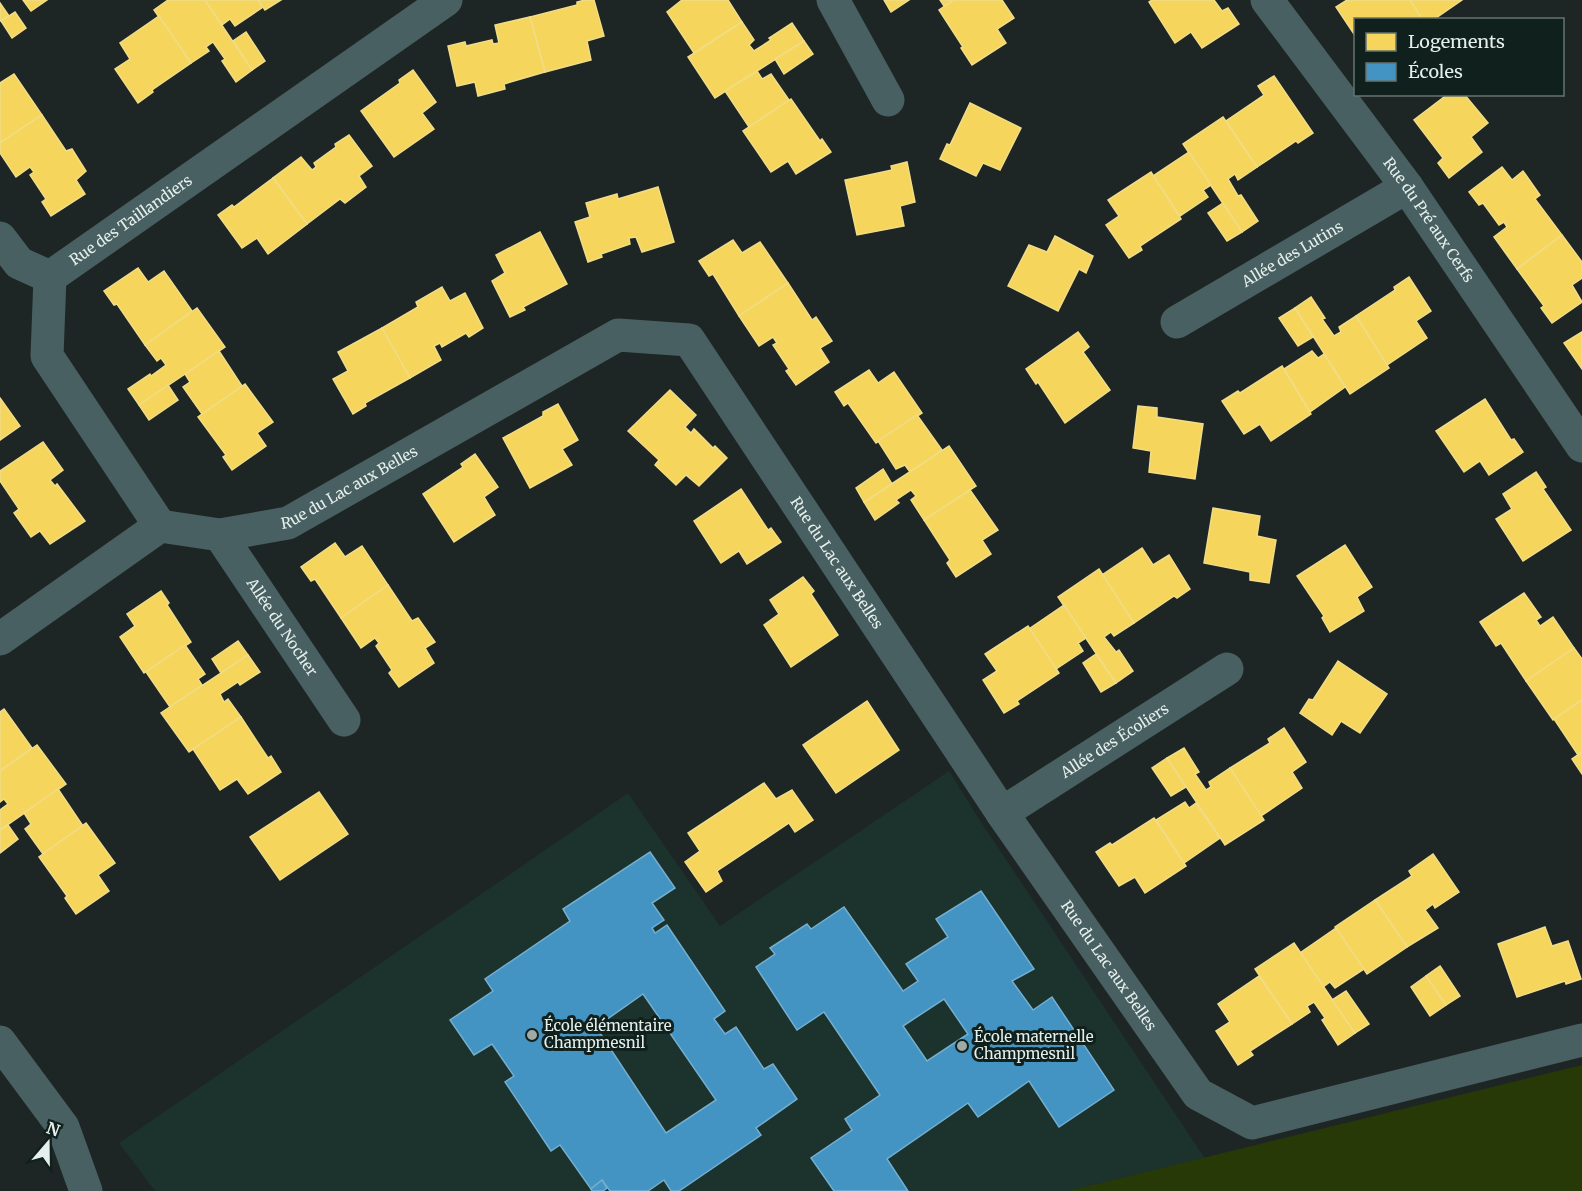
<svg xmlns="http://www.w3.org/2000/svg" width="1582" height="1191" viewBox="0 0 1582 1191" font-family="Merriweather,serif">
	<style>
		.built { fill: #1b322d }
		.green { fill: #273907 }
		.homes { fill: #f6d55c; stroke: #f1dd87; stroke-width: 1.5 }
		.schools { fill: #4393c3; stroke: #74afcf; stroke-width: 1.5; fill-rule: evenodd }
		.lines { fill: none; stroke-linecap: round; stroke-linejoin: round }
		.minor { stroke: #486061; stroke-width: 33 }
		.poi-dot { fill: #9fa9a6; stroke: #10201c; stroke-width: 2 }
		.labels { text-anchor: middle; stroke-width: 6; stroke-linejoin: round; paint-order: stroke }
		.street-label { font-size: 15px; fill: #e5efec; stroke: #10201c }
		.poi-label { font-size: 15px; fill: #e5efec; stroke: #10201c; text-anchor: start }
	</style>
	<rect width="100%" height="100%" fill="#1d2624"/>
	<path class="built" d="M949,771L981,822L1210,1166L1117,1191H155L119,1143L628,793L720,926Z"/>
	<path class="green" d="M1582,1065V1191H1068Z"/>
	<g class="homes">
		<path d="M23,0H47L31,11Z"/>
		<path d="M168,0H205L252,70L236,82L222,61L225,59L213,42L206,47L209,51L191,63L154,10Z"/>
		<path d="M205,0H258L263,7L235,26L230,19L222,25Z"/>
		<path d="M258,0H281L265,10Z"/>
		<path d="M585,0H594L604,36L587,41L591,60L545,72L530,17L577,5V2Z"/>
		<path d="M682,0H728L742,22L694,53L667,12Z"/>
		<path d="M884,0H909L891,12Z"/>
		<path d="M940,0H954L944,6Z"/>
		<path d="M954,0H1002L1014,18L997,29L1006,43L972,65L961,48L963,47L939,10Z"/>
		<path d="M1152,0H1214L1222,11L1228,8L1239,24L1202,48L1191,32L1175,43L1149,2Z"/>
		<path d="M1347,0L1351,1L1353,0H1410L1423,19L1356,20V37L1336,7Z"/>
		<path d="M1410,0H1462L1433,20H1423Z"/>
		<path d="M0,3L9,16L1,21L0,19Z"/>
		<path d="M15,12L26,28L12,38L1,21Z"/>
		<path d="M159,16L191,63L152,90L153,92L138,103L115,69L130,59L120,43Z"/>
		<path d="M530,17L545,72L504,84L505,89L478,96L475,82L457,86L448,46L465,42L466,46L492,40L493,44L499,43L495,25Z"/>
		<path d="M742,22L754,40L749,45L754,51L771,40L769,38L792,23L804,41L715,98L688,57Z"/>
		<path d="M246,32L265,61L252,70L233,41Z"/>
		<path d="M804,41L813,54L784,74L775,59Z"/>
		<path d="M413,70L436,102L422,113L434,129L394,157L361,111L400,83L399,80Z"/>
		<path d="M757,71L762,79L771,74L789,100L749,127L725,91Z"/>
		<path d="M14,74L42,115L0,143V83Z"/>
		<path d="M1274,76L1313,133L1298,143L1296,141L1257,167L1226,121L1264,95L1258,86Z"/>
		<path d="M1448,94H1464L1488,123L1471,137L1482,152L1449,178L1438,163L1443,158L1414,120Z"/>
		<path d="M791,99L820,141L822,139L831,152L796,174L788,161L771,172L743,131Z"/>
		<path d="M970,103L1021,128L1000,170L983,163L976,176L940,159L947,144L950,145Z"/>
		<path d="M42,115L66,151L72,149L86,171L76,180L85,194L51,216L42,202L46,199L30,175L34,172L30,167L16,177L0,153V143Z"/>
		<path d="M1223,117L1257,167L1238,180L1235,174L1228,179L1238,196L1241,195L1258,221L1242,232L1183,144Z"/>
		<path d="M349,135L372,166L359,176L366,187L345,203L340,199L307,224L273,178L301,157L312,170L316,167L314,163L336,147L335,144Z"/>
		<path d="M1189,152L1211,185L1203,190L1208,197L1180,216L1153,176Z"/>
		<path d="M907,162L915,202L900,206L904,226L857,235L845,180L892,170L891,166Z"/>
		<path d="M1502,167L1512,180L1523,171L1540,195L1535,199L1562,235L1517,269L1494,237L1507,227L1504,222L1499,225L1483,203L1479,205L1469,192Z"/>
		<path d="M1151,172L1181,219L1140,246L1142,250L1129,258L1106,225L1119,216L1108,200Z"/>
		<path d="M273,178L307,224L268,254L257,238L242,248L218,215L232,205L234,207Z"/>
		<path d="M658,187L674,242L642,252L636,237L629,238L630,244L601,254L602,257L588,262L575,222L590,217L586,203L617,194L618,199Z"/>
		<path d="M1223,203L1242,232L1227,241L1208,213Z"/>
		<path d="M540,232L567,284L523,307L525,310L510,317L492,281L505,273L496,255Z"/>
		<path d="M1562,235L1582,262V278L1572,285L1582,302L1552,323L1541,308L1544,306L1517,269Z"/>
		<path d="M1055,236L1093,256L1086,273L1079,269L1058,311L1008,286L1029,245L1047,252Z"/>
		<path d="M733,240L742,253L760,242L788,283L739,316L713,274L709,276L699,261Z"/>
		<path d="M138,268L148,282L164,271L192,311L145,345L117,304L114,305L104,291Z"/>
		<path d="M1409,277L1431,311L1416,321L1427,338L1387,365L1356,316L1395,290L1394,287Z"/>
		<path d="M788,283L812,320L816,317L832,341L820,348L829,362L796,385L786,371L789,369L773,345L777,343L773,337L759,346L739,316Z"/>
		<path d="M442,287L450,301L465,293L483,328L469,337L466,333L442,347L440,343L434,346L441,360L410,378L382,328L418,307L416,302Z"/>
		<path d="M1311,297L1325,318L1322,319L1334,336L1341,332L1339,327L1356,316L1389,368L1350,394L1295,308Z"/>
		<path d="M197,308L225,347L139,405L128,389L150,374L151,376L166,365L161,358L157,361L145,345Z"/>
		<path d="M1295,308L1313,337L1298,346L1279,318Z"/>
		<path d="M382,328L410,378L365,403L366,406L353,414L333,379L348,371L338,352Z"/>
		<path d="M1078,332L1089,347L1083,352L1110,390L1065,423L1038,382L1036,384L1026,369Z"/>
		<path d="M1582,332V369L1564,343Z"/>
		<path d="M219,351L242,386L202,414L183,387L190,382L185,374Z"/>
		<path d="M1312,351L1318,358L1324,354L1345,387L1310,412L1284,369Z"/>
		<path d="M1282,366L1311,414L1271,441L1260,424L1244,434L1222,401L1238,391L1240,393Z"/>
		<path d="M869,370L878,383L894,372L922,413L876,443L848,403L844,406L835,392Z"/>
		<path d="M245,384L273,422L257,433L266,446L232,470L223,457L226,455L198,417Z"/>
		<path d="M168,385L178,400L149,420L139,405Z"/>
		<path d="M670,390L696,415L685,427L691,433L694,429L713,448L715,446L727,458L699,486L686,475L676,485L655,465L659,460L628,431Z"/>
		<path d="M0,398L20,426L0,440Z"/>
		<path d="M1485,399L1511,440L1514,439L1523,452L1489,475L1480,461L1464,472L1436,431Z"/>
		<path d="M558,404L578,440L562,449L572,465L530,488L503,438L543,416V412Z"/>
		<path d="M1138,406L1157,408V417L1203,424L1195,479L1149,472L1151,451L1133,448Z"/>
		<path d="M917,415L942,450L910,472L905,465L896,469L878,441Z"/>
		<path d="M43,442L63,470L50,480L55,486L57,484L85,521L50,544L40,531L31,537L14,513L19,509L0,481V471Z"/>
		<path d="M949,446L976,486L924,520L911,500L916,496L911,490L896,500L899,503L875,520L864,502Z"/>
		<path d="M475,454L498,487L484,497L495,515L454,542L423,494L463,467L461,464Z"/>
		<path d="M883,469L892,484L864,502L856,488Z"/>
		<path d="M1536,472L1546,487L1543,489L1571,530L1523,561L1496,519L1512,509L1503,494Z"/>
		<path d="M741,489L768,530L771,528L781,542L747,564L739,551L721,563L694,521Z"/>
		<path d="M970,490L998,530L982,540L991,554L956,577L947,563L950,560L924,520Z"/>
		<path d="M1213,508L1260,516L1257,536L1276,540L1269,583L1250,580V572L1204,563Z"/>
		<path d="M335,543L345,557L362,546L388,585L341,618L315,579L311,581L301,567Z"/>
		<path d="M1345,545L1372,587L1357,597L1364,611L1330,632L1322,618L1324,616L1297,576Z"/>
		<path d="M1142,548L1153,565L1169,555L1190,589L1177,598L1174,596L1134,623L1102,575Z"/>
		<path d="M1099,569L1134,623L1114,636L1111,632L1104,637L1116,652L1119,650L1133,671L1116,683L1058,597Z"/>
		<path d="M803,577L814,591L811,594L838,635L791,667L764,625L779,614L770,600Z"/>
		<path d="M388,585L412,621L418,618L435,642L425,648L434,663L399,687L389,673L392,670L376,646L379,643L375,638L361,648L341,618Z"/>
		<path d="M161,591L169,603L167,605L191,642L144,673L120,637L135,626L127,614Z"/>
		<path d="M1524,593L1541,617L1536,620L1540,626L1553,617L1574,648L1526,681L1501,643L1496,646L1480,622Z"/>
		<path d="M1064,605L1086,638L1078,643L1083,651L1056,669L1029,629Z"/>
		<path d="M1028,626L1059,673L1017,701L1019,704L1004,713L983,680L997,671L985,654Z"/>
		<path d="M238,641L248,655L221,673L212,659Z"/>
		<path d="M185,645L205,674L198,679L202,685L170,707L146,672Z"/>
		<path d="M1574,648L1582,659V700L1553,720L1526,681Z"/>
		<path d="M1096,654L1116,683L1101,692L1083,663Z"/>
		<path d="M248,655L260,672L240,685L238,682L220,694L224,702L228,699L241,717L189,752L161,713Z"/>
		<path d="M1338,661L1387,694L1360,733L1341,721L1332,735L1300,713L1309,699L1313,700Z"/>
		<path d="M1582,700V752L1578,755L1554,719Z"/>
		<path d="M867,701L899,750L836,793L803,745Z"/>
		<path d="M4,709L32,748L0,771V712Z"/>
		<path d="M241,717L268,758L271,756L281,772L248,794L237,779L220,790L193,749Z"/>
		<path d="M1284,728L1306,762L1292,772L1302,788L1261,816L1230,768L1270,743L1268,739Z"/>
		<path d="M37,745L66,784L0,830V810L8,804L4,799L0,802V771Z"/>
		<path d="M1184,748L1199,772L1195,774L1206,790L1211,787L1209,782L1230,768L1264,820L1225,845L1167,758Z"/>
		<path d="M1582,752V774L1572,759Z"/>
		<path d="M1167,758L1186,787L1171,796L1152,768Z"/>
		<path d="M764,783L776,799L792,790L813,820L795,832L789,823L717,871L722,881L706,892L685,862L700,851L688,833Z"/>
		<path d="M58,789L83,826L43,854L25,829L31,824L24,813Z"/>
		<path d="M319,792L348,834L280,880L250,837Z"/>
		<path d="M1185,802L1189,808L1196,803L1220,838L1184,863L1156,820Z"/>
		<path d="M1154,818L1186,866L1145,893L1135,877L1119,886L1096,852L1110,843L1112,845Z"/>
		<path d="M86,823L115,863L98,875L109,891L76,914L65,898L67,896L39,857Z"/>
		<path d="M8,825L18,839L0,853V830Z"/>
		<path d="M1433,854L1459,892L1435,908L1433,904L1425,910L1438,928L1407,947L1375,900L1412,876L1409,871Z"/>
		<path d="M1375,900L1407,947L1367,974L1335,927Z"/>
		<path d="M1545,927L1552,946L1568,941L1581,979L1566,984L1565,981L1517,997L1498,944Z"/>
		<path d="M1336,928L1364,969L1335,988L1330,982L1323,987L1300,953Z"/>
		<path d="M1294,943L1355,1033L1338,1045L1322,1020L1325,1018L1314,1002L1307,1006L1310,1012L1292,1024L1255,969Z"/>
		<path d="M1440,966L1460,996L1446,1005L1426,976Z"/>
		<path d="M1259,976L1292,1024L1250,1051L1253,1055L1238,1065L1216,1031L1230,1022L1218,1004Z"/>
		<path d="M1426,976L1446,1005L1430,1016L1411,987Z"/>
		<path d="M1346,991L1369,1024L1355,1033L1332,1000Z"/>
	</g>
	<g class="schools">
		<path d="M650,852L675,888L652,903L664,920L652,928L655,933L667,925L725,1011L714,1019L725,1034L736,1027L764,1069L773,1064L797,1099L756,1128L761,1135L679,1191H671L664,1180L648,1191H610L602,1180L591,1189L560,1145L551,1151L505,1082L514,1076L492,1044L474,1055L450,1020L493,991L485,979L570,921L563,909ZM643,994L716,1100L666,1133L596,1027Z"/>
		<path d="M981,891L1034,969L1012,981L1033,1010L1052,997L1114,1090L1059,1127L1029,1081L978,1117L968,1103L887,1159L908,1191H834L811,1158L852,1130L845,1119L880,1095L824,1012L797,1030L756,967L775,954L770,948L807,924L811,929L844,907L903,991L918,981L906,964L948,937L936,919ZM944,999L968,1034L927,1061L903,1026Z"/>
		<path d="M602,1180L607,1188L603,1191H592L591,1189Z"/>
	</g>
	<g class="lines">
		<g class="minor">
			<path d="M833,0L888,100"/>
			<path id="s1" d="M1267,0L1407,187L1582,446"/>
			<path d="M0,238L19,263L50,277"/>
			<path id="s2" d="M1177,322L1407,187"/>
			<path id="s3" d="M160,526L47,356L50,277L446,0"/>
			<path id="s4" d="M220,535L344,720"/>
			<path id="s5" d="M0,639L160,526L220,535L288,523L618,335L689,340L1002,813L1198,1094L1252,1123L1582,1040"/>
			<path id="s6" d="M1002,813L1227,669"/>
			<path d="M0,1042L63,1127L86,1191"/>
		</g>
	</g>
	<g class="poi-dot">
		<circle cx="532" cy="1035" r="6"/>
		<circle cx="962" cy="1046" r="6"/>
	</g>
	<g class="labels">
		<g class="street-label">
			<text dy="5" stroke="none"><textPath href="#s3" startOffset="382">Rue des Taillandiers</textPath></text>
			<text dy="5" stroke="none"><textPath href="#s1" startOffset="273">Rue du Pré aux Cerfs</textPath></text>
			<text dy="5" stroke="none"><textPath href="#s2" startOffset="134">Allée des Lutins</textPath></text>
			<text dy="5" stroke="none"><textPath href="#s5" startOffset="396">Rue du Lac aux Belles</textPath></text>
			<text dy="5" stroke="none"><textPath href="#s5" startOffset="1044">Rue du Lac aux Belles</textPath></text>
			<text dy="5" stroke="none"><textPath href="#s4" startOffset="111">Allée du Nocher</textPath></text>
			<text dy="5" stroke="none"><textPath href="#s6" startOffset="134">Allée des Écoliers</textPath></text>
			<text dy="5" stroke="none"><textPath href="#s5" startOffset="1530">Rue du Lac aux Belles</textPath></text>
		</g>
		<g class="poi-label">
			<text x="544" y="1031">École élémentaire<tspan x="544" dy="17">Champmesnil</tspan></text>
			<text x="974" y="1042">École maternelle<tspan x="974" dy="17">Champmesnil</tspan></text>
		</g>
	</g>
	<rect x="1354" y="18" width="210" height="78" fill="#10201c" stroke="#65736f" stroke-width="1.5"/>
	<rect x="1366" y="33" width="30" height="18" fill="#f6d55c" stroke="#65736f" stroke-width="1.5"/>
	<text x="1408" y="48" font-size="18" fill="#e5efec">Logements</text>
	<rect x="1366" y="63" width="30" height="18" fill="#4393c3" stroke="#65736f" stroke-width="1.5"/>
	<text x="1408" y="78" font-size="18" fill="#e5efec">Écoles</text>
	<g transform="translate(48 1143) rotate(20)" stroke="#10201c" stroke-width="4.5" paint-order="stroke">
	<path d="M0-4.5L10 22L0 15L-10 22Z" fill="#e5efec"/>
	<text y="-9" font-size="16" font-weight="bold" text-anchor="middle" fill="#e5efec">N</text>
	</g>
</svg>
